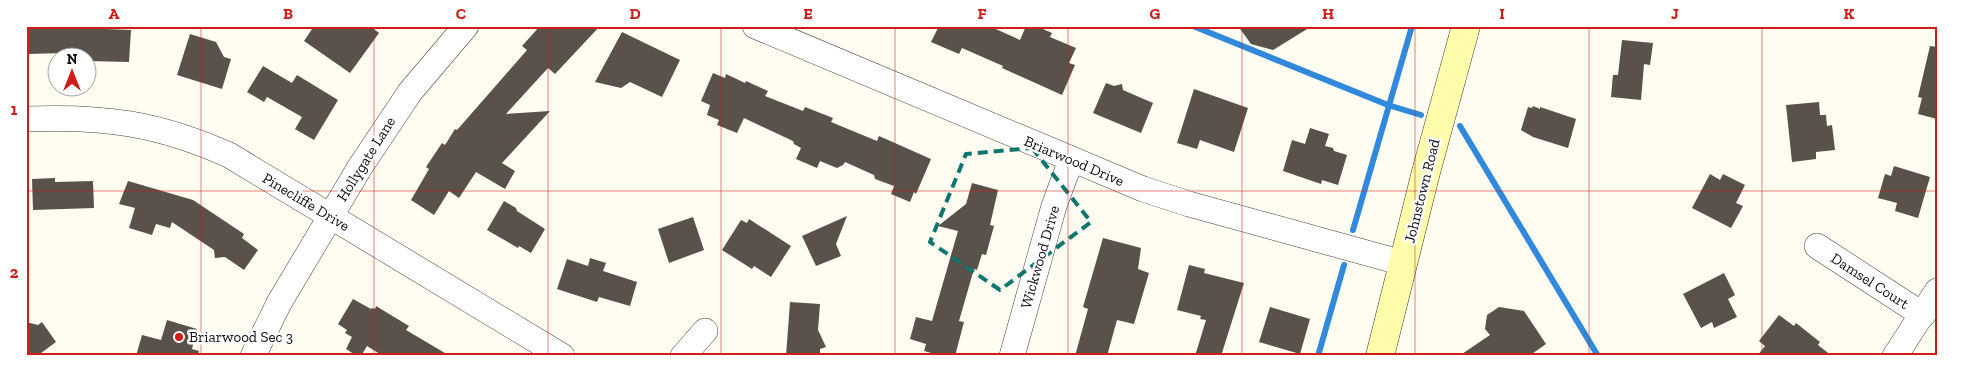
<svg xmlns="http://www.w3.org/2000/svg" width="1963" height="382" viewBox="0 0 1963 382" font-family="'Zilla Slab',serif">
	<style>
		.lines { fill: none; stroke-linecap: round; stroke-linejoin: round }
		.stream { stroke: #3089da; stroke-width: 6 }
		.building { fill: #59514a }
		.street-casing { stroke: #424242; stroke-width: 26 }
		.secondary-casing { stroke: #313131; stroke-width: 29 }
		.street { stroke: #fff; stroke-width: 25 }
		.secondary { stroke: #fffcac; stroke-width: 28 }
		.marked { fill: none; stroke: #0f766e; stroke-width: 4; stroke-dasharray: 10 6; stroke-linejoin: round }
		.grid { fill: none; stroke: #cd1e19; stroke-width: 1; stroke-opacity: 0.55 }
		.poi-dot { fill: #cd1e19; stroke: #fff; stroke-width: 2 }
		.labels { text-anchor: middle; stroke-width: 5; stroke-linejoin: round; paint-order: stroke }
		.street-label { font-size: 15px; fill: #0f0f0f; stroke: #fff }
		.poi-label { font-size: 15px; fill: #0f0f0f; stroke: #fff; text-anchor: start }
		.neatline { fill: none; stroke: #cd1e19; stroke-width: 2 }
		.grid-label { font-size: 16px; text-anchor: middle; font-weight: bold; fill: #cd1e19 }
	</style>
	<rect width="100%" height="100%" fill="#fffdf1"/>
	<g class="lines">
		<g class="stream">
			<path d="M1193,26L1388,105L1421,115"/>
			<path d="M1460,126L1598,356"/>
			<path d="M1353,230L1412,26"/>
			<path d="M1318,356L1344,265"/>
		</g>
	</g>
	<g class="building">
		<path d="M26,26L131,30L129,62L88,61V58H67V53L26,54Z"/>
		<path d="M314,26H370L379,33L350,73L304,41Z"/>
		<path d="M540,26H600L555,74L548,68L506,114L550,111L502,163L515,171L505,189L476,172L459,198L449,191L434,215L411,200L429,169L426,167L442,143L445,145L455,129L457,130L527,50L522,46Z"/>
		<path d="M939,26H989L1020,40L1026,26H1036L1052,33L1050,37L1076,48L1069,63L1075,65L1062,95L1002,68L1003,66L962,48L959,54L931,42Z"/>
		<path d="M1238,26H1312L1273,50L1251,44Z"/>
		<path d="M622,32L680,60L662,97L630,82L621,88L595,82Z"/>
		<path d="M190,34L216,42L224,57L231,59L222,89L177,75Z"/>
		<path d="M1622,40L1653,43L1650,65L1644,64L1641,100L1611,97L1613,75H1618Z"/>
		<path d="M1930,46L1937,47V119L1918,114L1922,98L1918,97Z"/>
		<path d="M263,66L292,83L297,75L338,100L314,140L295,129L302,117L267,97L264,102L247,92Z"/>
		<path d="M713,73L725,78L726,74L745,83L746,81L768,91L765,96L803,111L805,107L833,118L831,122L877,141L879,136L931,159L916,194L914,192L910,202L891,194L894,186L875,179L874,175L845,162L843,165L837,168L820,161L817,168L796,159L801,148L794,144L793,141L744,118L737,133L717,125L719,120L707,115L710,105L701,101Z"/>
		<path d="M1106,83L1114,86L1122,84L1123,90L1153,103L1141,133L1093,113Z"/>
		<path d="M1194,89L1248,108L1234,152L1200,140L1197,149L1177,143Z"/>
		<path d="M1819,102L1820,115H1826L1827,126L1832,125L1835,150L1816,152V159L1792,162L1786,105Z"/>
		<path d="M1533,106L1540,109V107L1576,119L1568,148L1533,137L1521,130L1528,107L1532,108Z"/>
		<path d="M1310,128L1329,134L1325,146L1333,148L1334,151L1347,155L1338,185L1322,180L1321,184L1283,171L1292,140L1305,144Z"/>
		<path d="M1894,166L1930,177L1918,218L1895,211L1897,203L1878,198L1885,174L1891,176Z"/>
		<path d="M1710,174L1720,180L1723,174L1745,185L1736,203L1743,206L1731,228L1692,208Z"/>
		<path d="M55,178V182L93,181L94,208L33,210L32,179Z"/>
		<path d="M128,181L193,200L244,234L242,238L258,250L244,270L225,257L215,258L214,250L172,222L170,228L156,224L152,235L129,228L135,208L119,204Z"/>
		<path d="M972,183L998,190L990,225L994,226L986,255L982,254L977,270L974,269L959,321L964,322L955,356H942L924,351L926,344L910,339L916,317L932,321L958,231L938,226L966,204Z"/>
		<path d="M504,201L516,208L517,211L545,229L531,253L519,246L518,248L487,230Z"/>
		<path d="M847,216L836,244L841,256L816,266L802,236Z"/>
		<path d="M693,217L704,250L669,263L658,229Z"/>
		<path d="M749,219L791,246L771,277L754,266L752,269L722,250L741,220L747,223Z"/>
		<path d="M1103,238L1141,248L1138,269L1149,273L1134,324L1117,320L1107,356H1075L1088,309L1083,307Z"/>
		<path d="M590,258L606,263L603,271L637,282L630,306L599,297L597,302L557,289L567,259L588,266Z"/>
		<path d="M1189,265L1205,269L1204,273L1244,283L1221,356H1195L1206,320L1200,319L1201,316L1177,310Z"/>
		<path d="M1724,273L1735,295L1728,299L1737,317L1714,328L1712,322L1701,328L1683,294Z"/>
		<path d="M353,299L371,309L372,308L375,309L376,306L409,326L406,330L450,356H383L367,346L361,356H357L346,349L352,337L345,333L347,330L338,324Z"/>
		<path d="M790,302L820,304L818,330L826,347L820,349V356H786Z"/>
		<path d="M1270,307L1310,319L1300,354L1259,342Z"/>
		<path d="M1499,307L1524,311L1546,344L1529,356H1459L1490,335L1485,329L1487,315Z"/>
		<path d="M1779,315L1794,326L1796,323L1820,342L1818,345L1832,356H1757L1765,346L1759,341Z"/>
		<path d="M167,320L197,329L192,349L199,351L198,356H136L142,335L161,340Z"/>
		<path d="M26,322L38,325L42,322L56,342L37,356H26Z"/>
	</g>
	<g class="lines">
		<defs>
			<g id="street">
				<path d="M755,26L1143,189L1189,204L1403,263"/>
				<path d="M26,119C104,116 157,123 229,155L562,356"/>
				<path d="M1817,246L1923,315"/>
				<path d="M253,356L279,303L360,167L410,92L466,26"/>
				<path d="M683,356L705,331"/>
				<path d="M1012,356L1054,206L1071,160"/>
				<path d="M1895,356L1937,291"/>
			</g>
			<path id="secondary" d="M1380,356L1426,172L1466,26"/>
		</defs>
		<use href="#street" class="street-casing"/>
		<use href="#secondary" class="secondary-casing"/>
		<use href="#street" class="street"/>
		<use href="#secondary" class="secondary"/>
	</g>
	<path class="marked" d="M1032,148L1091,222L1000,290L930,242L966,154Z"/>
	<path class="grid" d="M201,26V356M374,26V356M548,26V356M721,26V356M895,26V356M1068,26V356M1242,26V356M1415,26V356M1589,26V356M1762,26V356M26,191H1937"/>
	<circle class="poi-dot" cx="179" cy="337" r="5"/>
	<g class="labels">
		<g class="street-label">
			<text transform="translate(366 159) rotate(-58)" y="5">Hollygate Lane</text>
			<text transform="translate(1074 161) rotate(23)" y="5">Briarwood Drive</text>
			<text transform="translate(1422 191) rotate(-76)" y="5">Johnstown Road</text>
			<text transform="translate(306 202) rotate(31)" y="5">Pinecliffe Drive</text>
			<text transform="translate(1040 257) rotate(-74)" y="5">Wickwood Drive</text>
			<text transform="translate(1870 281) rotate(33)" y="5">Damsel Court</text>
		</g>
		<g class="poi-label">
			<text x="189" y="342">Briarwood Sec 3</text>
		</g>
	</g>
	<rect width="1963" height="382" fill="none" stroke="#ffffff" stroke-width="55"/>
	<g transform="translate(72 72)"><circle r="24" fill="#ffffff" stroke="#9f9f9f"/>
	<path d="M0-4L9 19L0 12L-9 19Z" fill="#cd1e19"/>
	<text y="-8" font-size="14" font-weight="bold" text-anchor="middle" fill="#0f0f0f">N</text>
	</g>
	<rect x="28" y="28" width="1908" height="326" class="neatline"/>
	<g class="grid-label">
		<text x="114" y="19">A</text>
		<text x="288" y="19">B</text>
		<text x="461" y="19">C</text>
		<text x="635" y="19">D</text>
		<text x="808" y="19">E</text>
		<text x="982" y="19">F</text>
		<text x="1155" y="19">G</text>
		<text x="1328" y="19">H</text>
		<text x="1502" y="19">I</text>
		<text x="1675" y="19">J</text>
		<text x="1849" y="19">K</text>
		<text x="14" y="115">1</text>
		<text x="14" y="278">2</text>
	</g>
</svg>
